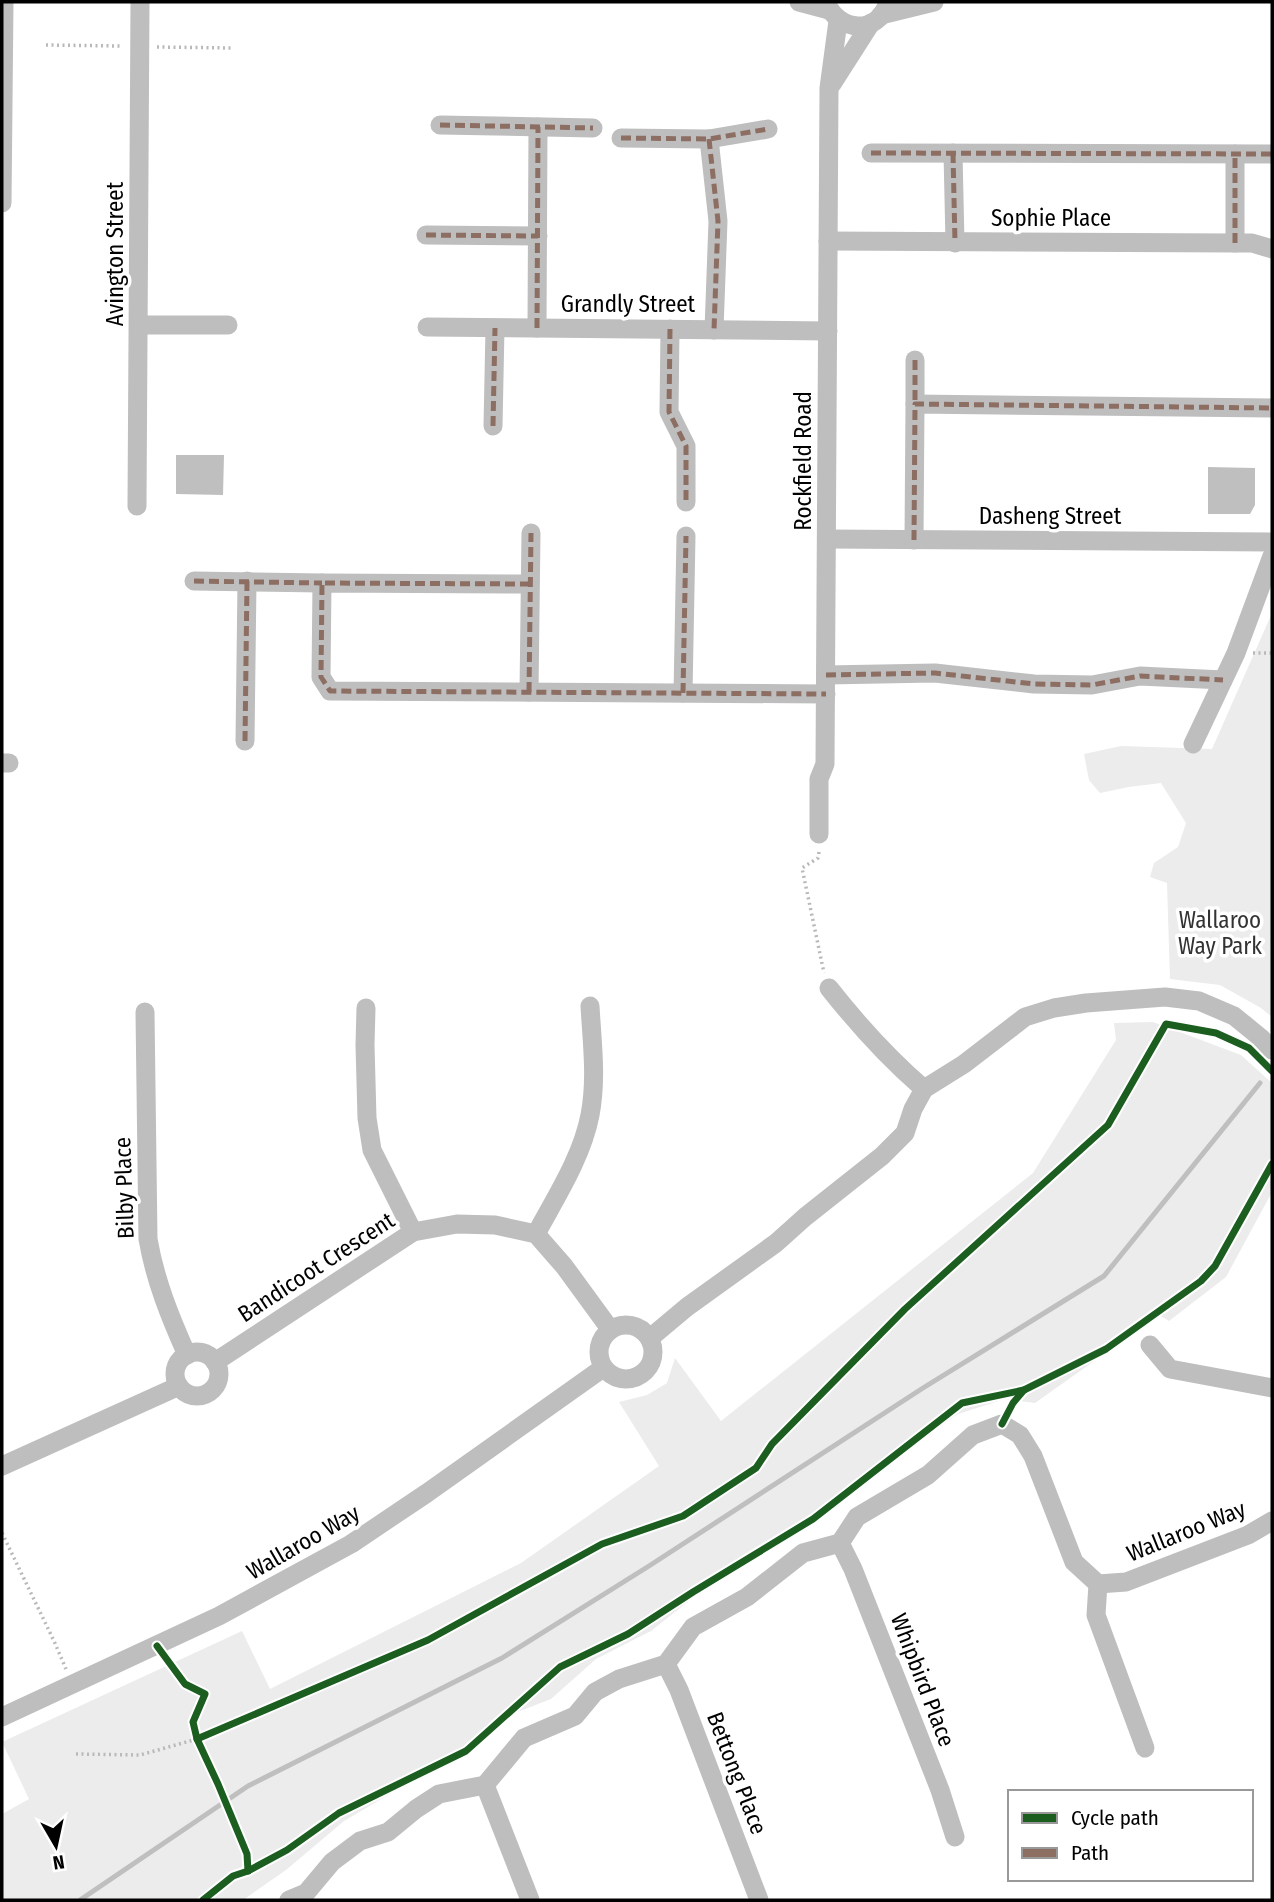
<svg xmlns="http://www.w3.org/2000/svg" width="1274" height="1902" viewBox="0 0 1274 1902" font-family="'Fira Sans Condensed',sans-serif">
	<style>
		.green { fill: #ececec }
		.water { fill: #bfbfbf }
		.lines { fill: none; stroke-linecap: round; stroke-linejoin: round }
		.stream { stroke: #bfbfbf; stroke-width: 5 }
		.path { stroke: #b9b9b9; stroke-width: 3.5; stroke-dasharray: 2 3.5; stroke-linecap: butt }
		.minor { stroke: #bebebe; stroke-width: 19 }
		.quiet { stroke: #8d6e63; stroke-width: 5; stroke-dasharray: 10 5; stroke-linecap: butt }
		.cycleway-casing { stroke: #fff; stroke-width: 11 }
		.cycleway { stroke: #1b5e20; stroke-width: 7 }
		.labels { text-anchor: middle; stroke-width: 7; stroke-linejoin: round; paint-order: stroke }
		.street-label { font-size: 23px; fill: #000; stroke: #fff }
		.park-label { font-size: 23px; fill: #333; stroke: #fff }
	</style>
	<rect width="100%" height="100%" fill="#fff"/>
	<g class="green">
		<path d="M1272,613V1017L1261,1008L1220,985L1170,979L1167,883L1150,877L1154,863L1178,847L1186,823L1161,783L1129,787L1100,793L1089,780L1084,754L1121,746L1212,749Z"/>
		<path d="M1153,1022L1241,1055L1272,1083V1192L1226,1277L1169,1321L1159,1315L1035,1403L1005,1399L958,1414L699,1593L651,1631L596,1659L551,1699L502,1718L465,1750L344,1821L286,1870L243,1900H2V1814L29,1799L2,1742L242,1631L270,1689L521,1563L659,1466L619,1402L647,1395L667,1383L675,1358L721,1421L1033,1173L1116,1040L1114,1023Z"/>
	</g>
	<g class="water">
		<path d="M176,455H224L223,495L176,494Z"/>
		<path d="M1208,467L1255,468V505L1250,514H1208Z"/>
	</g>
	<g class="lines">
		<path class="stream" d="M80,1900L248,1786L502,1658L649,1566L923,1388L1104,1276L1260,1083"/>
		<g class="path">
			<path d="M46,45L121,46"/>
			<path d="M157,47L232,48"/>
			<path d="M1253,653H1272"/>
			<path d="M819,852L818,858L802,868L824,973"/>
			<path d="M2,1533L54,1641L66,1669"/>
			<path d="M76,1754L140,1755L197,1739"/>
		</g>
		<g class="minor">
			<path d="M799,2L829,10"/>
			<path d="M826,2C838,32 878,36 888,2"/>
			<path d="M881,15L934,2"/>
			<path d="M832,84L871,23"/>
			<path d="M440,125L593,128"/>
			<path d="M621,138L709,139L768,129"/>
			<path d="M709,139L718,221L714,330"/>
			<path d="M871,153L1272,154"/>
			<path d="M953,153L955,243"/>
			<path d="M2,203L4,2"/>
			<path d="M426,235L538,236"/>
			<path d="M828,241L1235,243H1252L1272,249"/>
			<path d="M1235,243V154"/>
			<path d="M139,325H228"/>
			<path d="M427,327L828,331"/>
			<path d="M537,328L538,127"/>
			<path d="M670,329L669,412L686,446V502"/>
			<path d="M915,360V404"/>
			<path d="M493,426L495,328"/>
			<path d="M137,506L140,2"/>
			<path d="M827,539L1272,542"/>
			<path d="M914,540L915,404L1272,408"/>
			<path d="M194,581L322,583"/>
			<path d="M530,584L322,583L321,677L330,691L826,694"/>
			<path d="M826,675L935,673L1034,684L1092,685L1140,676L1223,680"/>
			<path d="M529,692L531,533"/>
			<path d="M683,693L686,536"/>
			<path d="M245,741L247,581"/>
			<path d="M1193,744L1236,653L1272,556"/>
			<path d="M2,763H9"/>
			<path d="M819,834V779L825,764L829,88L838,21L837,19"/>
			<path d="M829,988C859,1026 888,1058 924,1089"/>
			<path d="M366,1008L365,1045L367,1118L372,1150L413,1232"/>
			<path d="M145,1012L148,1239C155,1280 170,1317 187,1355"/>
			<path d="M536,1234C556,1197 582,1157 590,1115C597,1079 592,1042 590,1006"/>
			<circle cx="626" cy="1352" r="27"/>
			<path d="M650,1338L687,1307L776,1243L805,1217L882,1156L905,1133L913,1109L924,1089L964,1064L1025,1017L1054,1008L1086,1003L1165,997L1199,1001L1234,1016L1261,1038L1272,1050"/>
			<path d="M1150,1345L1170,1369L1272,1388"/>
			<circle cx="197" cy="1374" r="22"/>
			<path d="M215,1362L413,1232L457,1224L495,1225L536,1234L564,1266L610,1329"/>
			<path d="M2,1466L179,1386"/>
			<path d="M840,1543L853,1569L940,1790L955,1837"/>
			<path d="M1098,1584L1096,1615L1145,1748"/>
			<path d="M666,1664L679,1690L759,1900"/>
			<path d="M2,1717L219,1616L351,1544L427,1493L603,1368"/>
			<path d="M485,1785L530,1900"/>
			<path d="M289,1900L306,1893L332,1862L360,1841L388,1832L416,1809L439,1794L485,1785L524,1738L575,1716L595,1692L619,1679L666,1664L693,1627L747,1597L803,1553L840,1543L857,1517L928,1475L973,1435L1002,1424L1020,1435L1033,1456L1074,1562L1098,1584L1126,1582L1248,1535L1272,1521"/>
		</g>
		<g class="quiet">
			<path d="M440,125L593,128"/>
			<path d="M621,138L709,139L768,129"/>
			<path d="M709,139L718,221L714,330"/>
			<path d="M871,153L1272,154"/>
			<path d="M953,153L955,243"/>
			<path d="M426,235L538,236"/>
			<path d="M1235,243V154"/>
			<path d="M537,328L538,127"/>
			<path d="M670,329L669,412L686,446V502"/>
			<path d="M915,360V404"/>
			<path d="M493,426L495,328"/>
			<path d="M914,540L915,404L1272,408"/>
			<path d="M194,581L322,583"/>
			<path d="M530,584L322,583L321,677L330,691L826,694"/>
			<path d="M826,675L935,673L1034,684L1092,685L1140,676L1223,680"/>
			<path d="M529,692L531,533"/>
			<path d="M683,693L686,536"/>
			<path d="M245,741L247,581"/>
		</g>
		<defs>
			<g id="cycleway">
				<path d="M1002,1424L1013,1403L1024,1390L1106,1349L1201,1281L1215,1266L1272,1164"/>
				<path d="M157,1646L185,1684L205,1694L193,1722L197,1739L218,1784L247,1854L248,1871"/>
				<path d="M197,1739L428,1640L602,1544L683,1516L756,1468L772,1444L905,1309L1108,1125L1166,1024L1216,1033L1249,1048L1272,1071"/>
				<path d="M203,1900L233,1876L248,1871L287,1850L339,1813L466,1751L560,1667L628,1634L693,1592L813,1519L962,1403L1024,1390"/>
			</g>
		</defs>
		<use href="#cycleway" class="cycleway-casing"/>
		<use href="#cycleway" class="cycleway"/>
	</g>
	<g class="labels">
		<g class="street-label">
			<text x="1051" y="226">Sophie Place</text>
			<text transform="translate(115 254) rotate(-90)" y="8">Avington Street</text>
			<text x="628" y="312">Grandly Street</text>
			<text transform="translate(803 461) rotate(-90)" y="8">Rockfield Road</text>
			<text x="1050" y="524">Dasheng Street</text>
			<text transform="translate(124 1188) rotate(-92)" y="8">Bilby Place</text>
			<text transform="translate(316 1267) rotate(-33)" y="8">Bandicoot Crescent</text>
			<text transform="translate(1186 1531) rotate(-22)" y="8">Wallaroo Way</text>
			<text transform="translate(303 1542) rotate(-30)" y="8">Wallaroo Way</text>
			<text transform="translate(923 1680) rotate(69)" y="8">Whipbird Place</text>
			<text transform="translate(737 1773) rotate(69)" y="8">Bettong Place</text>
		</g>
		<g class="park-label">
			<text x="1220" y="928">Wallaroo<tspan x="1220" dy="26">Way Park</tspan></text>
		</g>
	</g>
	<rect width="1274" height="1902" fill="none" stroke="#000000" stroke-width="7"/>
	<rect x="1008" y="1790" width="245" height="91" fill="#ffffff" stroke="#999999" stroke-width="2"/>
	<rect x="1022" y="1813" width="35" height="10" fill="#1b5e20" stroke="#999999" stroke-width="2"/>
	<text x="1071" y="1825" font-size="21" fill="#000000">Cycle path</text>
	<rect x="1022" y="1848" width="35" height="10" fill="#8d6e63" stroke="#999999" stroke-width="2"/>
	<text x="1071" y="1860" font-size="21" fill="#000000">Path</text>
	<g transform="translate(56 1846) rotate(171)" stroke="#ffffff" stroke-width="5" paint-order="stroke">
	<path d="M0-5L12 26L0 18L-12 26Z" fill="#000000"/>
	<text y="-10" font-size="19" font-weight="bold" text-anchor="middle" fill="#000000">N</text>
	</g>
</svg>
